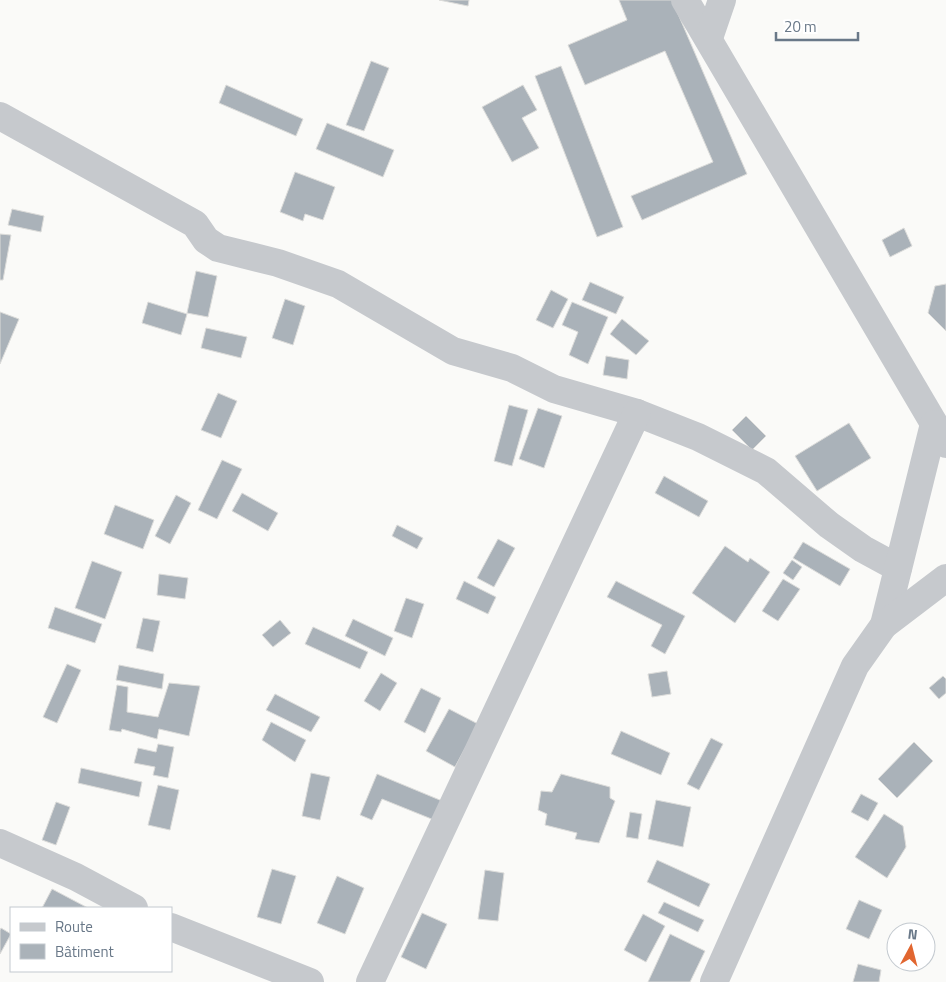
<svg xmlns="http://www.w3.org/2000/svg" width="946" height="982" viewBox="0 0 946 982" font-family="'Titillium Web',sans-serif">
	<style>
		.building { fill: #aab2b9; stroke: #dcdcda }
		.lines { fill: none; stroke-linecap: round; stroke-linejoin: round }
		.street { stroke: #c6c9cd; stroke-width: 28 }
	</style>
	<rect width="100%" height="100%" fill="#fafaf8"/>
	<g class="building">
		<path d="M439,0H469L468,6Z"/>
		<path d="M619,0H672L747,174L642,220L631,196L713,162L665,51L585,85L568,45L627,20Z"/>
		<path d="M371,61L389,68L364,131L346,125Z"/>
		<path d="M561,66L623,227L597,237L535,76Z"/>
		<path d="M226,85L303,119L296,136L219,103Z"/>
		<path d="M523,85L537,110L522,118L539,148L512,162L482,107Z"/>
		<path d="M327,123L394,150L383,177L316,149Z"/>
		<path d="M295,172L335,187L323,220L305,214L303,221L280,212Z"/>
		<path d="M12,209L44,216L41,232L8,225Z"/>
		<path d="M904,228L912,246L890,257L882,240Z"/>
		<path d="M0,234L11,235L3,280H0Z"/>
		<path d="M196,271L217,276L208,317L187,313Z"/>
		<path d="M590,282L624,297L616,314L582,300Z"/>
		<path d="M946,284V331L928,313L935,286Z"/>
		<path d="M551,290L568,299L553,328L536,320Z"/>
		<path d="M285,299L305,306L293,345L272,338Z"/>
		<path d="M148,302L187,314L181,335L142,323Z"/>
		<path d="M572,302L608,317L588,364L569,355L578,332L562,325Z"/>
		<path d="M0,312L19,319L0,364Z"/>
		<path d="M622,319L649,341L636,355L610,334Z"/>
		<path d="M206,328L247,337L241,358L201,348Z"/>
		<path d="M606,356L629,360L627,379L603,375Z"/>
		<path d="M218,393L237,401L221,438L201,430Z"/>
		<path d="M509,405L528,410L512,466L494,461Z"/>
		<path d="M538,408L562,416L544,468L519,459Z"/>
		<path d="M746,416L766,436L752,450L732,430Z"/>
		<path d="M849,423L871,458L817,491L795,456Z"/>
		<path d="M222,460L242,469L217,519L198,510Z"/>
		<path d="M664,476L708,501L699,517L655,493Z"/>
		<path d="M242,493L278,513L268,531L232,511Z"/>
		<path d="M176,495L191,503L170,544L155,536Z"/>
		<path d="M115,505L154,520L143,549L104,534Z"/>
		<path d="M397,525L423,538L417,549L392,536Z"/>
		<path d="M498,539L515,548L494,587L477,578Z"/>
		<path d="M803,542L850,569L840,586L793,558Z"/>
		<path d="M725,546L748,562L750,558L770,572L735,623L692,593Z"/>
		<path d="M792,560L802,567L793,580L783,573Z"/>
		<path d="M92,561L122,572L105,619L75,608Z"/>
		<path d="M159,574L188,578L185,599L157,595Z"/>
		<path d="M783,579L800,589L778,621L762,611Z"/>
		<path d="M464,581L496,597L488,614L456,599Z"/>
		<path d="M616,581L685,616L665,654L651,646L662,625L607,597Z"/>
		<path d="M406,598L424,604L412,638L394,631Z"/>
		<path d="M55,607L102,624L95,643L48,628Z"/>
		<path d="M143,618L160,621L153,652L136,648Z"/>
		<path d="M353,619L393,638L385,656L345,636Z"/>
		<path d="M280,620L291,633L273,647L262,635Z"/>
		<path d="M313,627L368,652L360,669L305,644Z"/>
		<path d="M67,664L81,670L57,723L43,717Z"/>
		<path d="M119,665L164,674L162,689L116,680Z"/>
		<path d="M667,671L671,694L652,697L648,674Z"/>
		<path d="M381,673L397,683L380,711L364,701Z"/>
		<path d="M943,676L946,679V693L939,699L929,688Z"/>
		<path d="M169,683L200,686L189,736L159,729L157,739L122,729L121,732L109,730L117,685L128,687L127,712L158,717Z"/>
		<path d="M421,688L441,698L425,733L404,722Z"/>
		<path d="M275,694L320,717L311,732L266,710Z"/>
		<path d="M449,709L478,724L455,767L426,751Z"/>
		<path d="M271,722L306,740L295,762L262,740Z"/>
		<path d="M621,731L670,753L661,775L611,754Z"/>
		<path d="M711,738L723,744L699,790L687,784Z"/>
		<path d="M914,742L933,761L897,798L878,779Z"/>
		<path d="M158,744L174,747L168,778L153,775L155,767L134,763L138,748L156,752Z"/>
		<path d="M81,768L142,782L139,797L78,783Z"/>
		<path d="M311,773L330,777L320,820L302,816Z"/>
		<path d="M377,774L447,803L439,822L382,799L372,820L360,815Z"/>
		<path d="M561,774L610,787V798L615,801L599,843L575,839L577,833L545,825L547,814L538,810L541,791L552,792Z"/>
		<path d="M158,785L179,790L170,830L148,825Z"/>
		<path d="M861,794L878,803L868,821L851,812Z"/>
		<path d="M656,800L691,807L683,847L648,839Z"/>
		<path d="M56,802L70,807L56,845L42,840Z"/>
		<path d="M630,812L642,814L638,839L626,837Z"/>
		<path d="M884,814L903,826L906,847L887,878L855,857Z"/>
		<path d="M657,860L710,884L699,907L647,882Z"/>
		<path d="M272,869L296,876L281,924L257,917Z"/>
		<path d="M485,870L504,873L498,921L478,919Z"/>
		<path d="M337,876L364,888L345,934L317,923Z"/>
		<path d="M52,889L88,908H42Z"/>
		<path d="M859,900L882,910L869,939L846,929Z"/>
		<path d="M664,902L704,920L698,932L658,913Z"/>
		<path d="M422,913L447,924L426,969L401,957Z"/>
		<path d="M643,914L665,926L646,962L624,950Z"/>
		<path d="M1,928L11,934L0,954V930Z"/>
		<path d="M670,934L705,951L690,982H648Z"/>
		<path d="M858,964L881,970L879,982H853Z"/>
	</g>
	<g class="lines">
		<g class="street">
			<path d="M685,0L946,444"/>
			<path d="M709,38L722,0"/>
			<path d="M0,116L195,224L206,240L218,248L278,263L338,284L453,351L512,368L554,389L637,413L698,437L766,471L829,525L863,549L898,568"/>
			<path d="M884,625L934,424"/>
			<path d="M0,843L76,877L134,908"/>
			<path d="M171,927L310,982"/>
			<path d="M370,982L637,413"/>
			<path d="M714,982L855,666L884,625L946,578"/>
		</g>
	</g>
	<rect x="10" y="907" width="162" height="65" fill="#ffffff" stroke="#c3c9cf"/>
	<rect x="20" y="923" width="25" height="8" fill="#c6c9cd" stroke="#c3c9cf"/>
	<text x="55" y="932" font-size="15" fill="#697888">Route</text>
	<rect x="20" y="944" width="25" height="15" fill="#aab2b9" stroke="#c3c9cf"/>
	<text x="55" y="957" font-size="15" fill="#697888">Bâtiment</text>
	<g transform="translate(911 947) rotate(7)"><circle r="24" fill="#ffffff" stroke="#c3c9cf"/>
	<path d="M0-4L9 19L0 12L-9 19Z" fill="#e16630"/>
	<text y="-8" font-size="14" font-weight="bold" text-anchor="middle" fill="#697888">N</text>
	</g>
	<path d="M776 32v8h82v-8" fill="none" stroke="#697888" stroke-width="2.5"/>
	<text x="784" y="32" font-size="15" fill="#697888" stroke="#ffffff" stroke-width="4" paint-order="stroke">20 m</text>
</svg>
